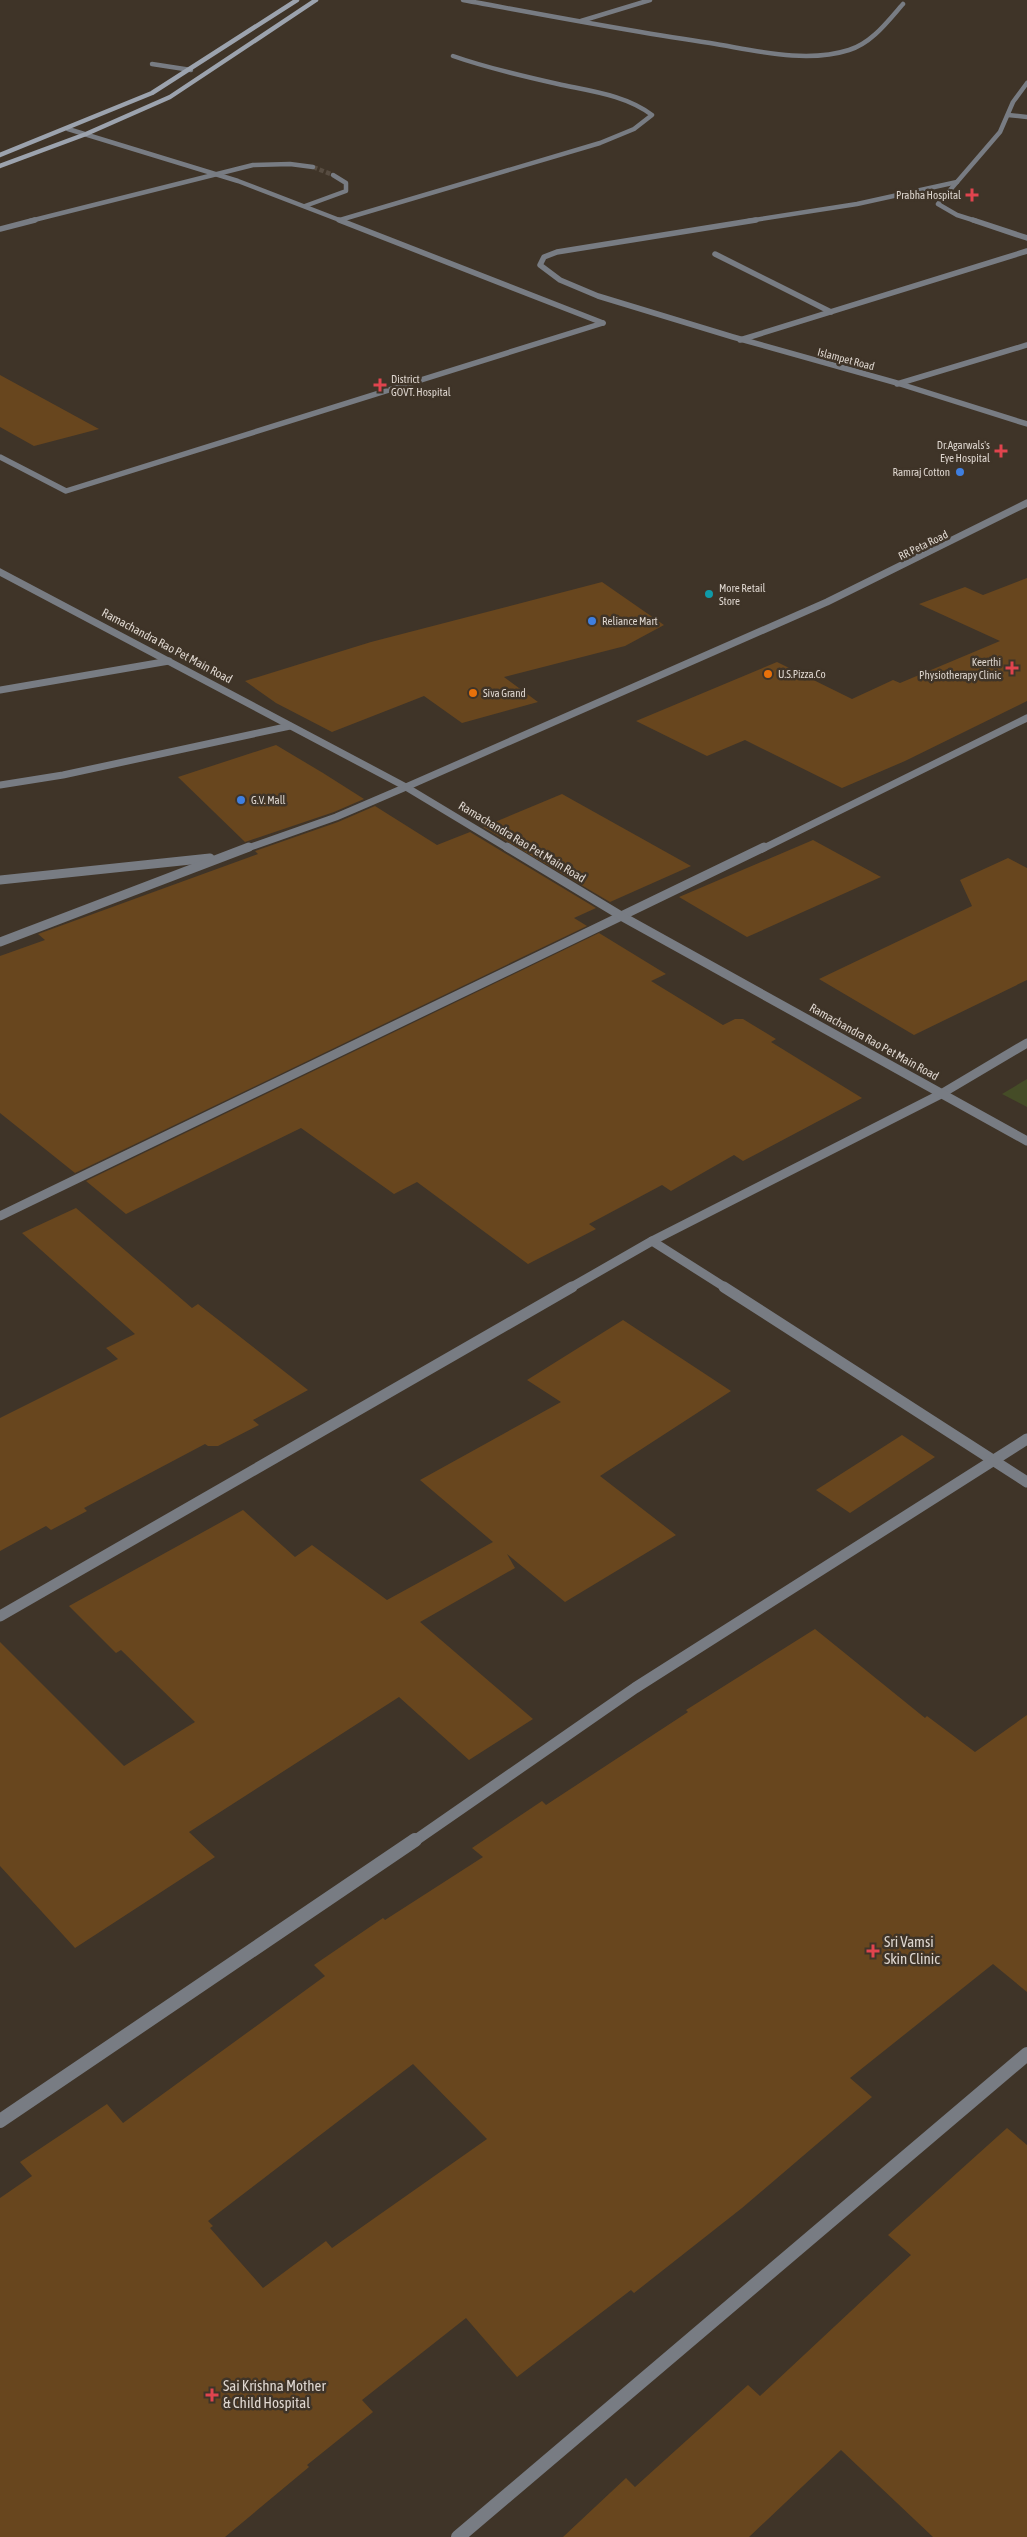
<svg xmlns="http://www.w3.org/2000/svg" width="1027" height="2537" viewBox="0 0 1027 2537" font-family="'Asap Condensed',sans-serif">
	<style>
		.green { fill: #454c27 }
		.building { fill: #68461e; fill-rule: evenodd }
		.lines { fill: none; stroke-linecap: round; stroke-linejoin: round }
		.minor-tunnel { stroke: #574c41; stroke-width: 4.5; stroke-dasharray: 4.5 2.5; stroke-linecap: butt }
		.service { stroke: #787c83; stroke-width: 4.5 }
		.minor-far5 { stroke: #787c83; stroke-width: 4.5 }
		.minor-far4 { stroke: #787c83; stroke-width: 5.5 }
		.minor-far3 { stroke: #787c83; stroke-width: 7 }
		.minor-far2 { stroke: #787c83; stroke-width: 9 }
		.minor-far1 { stroke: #787c83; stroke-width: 11 }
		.minor { stroke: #787c83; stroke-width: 14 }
		.tertiary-far1 { stroke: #787c83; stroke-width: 7 }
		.tertiary { stroke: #787c83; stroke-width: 9 }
		.secondary { stroke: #9ca3ae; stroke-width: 4.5 }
		.health-dot { fill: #e0444e; stroke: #3f3428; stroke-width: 2 }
		.shop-dot { fill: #3f7fe0; stroke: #3f3428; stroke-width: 2 }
		.culture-dot { fill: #0f9aa8; stroke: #3f3428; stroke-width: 2 }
		.food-dot { fill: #e8710a; stroke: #3f3428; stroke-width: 2 }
		.labels { text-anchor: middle; stroke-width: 5; stroke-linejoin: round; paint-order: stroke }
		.far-poi-label { font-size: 11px; fill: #ded6cf; stroke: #3f3428; text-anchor: start }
		.far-street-label { font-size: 11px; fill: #ded6cf; stroke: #3f3428 }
		.street-label { font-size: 12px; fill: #ded6cf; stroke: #3f3428 }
		.near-poi-label { font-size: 15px; fill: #ded6cf; stroke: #3f3428; text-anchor: start }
	</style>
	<rect width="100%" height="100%" fill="#3f3428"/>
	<path class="green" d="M1027,1079V1107L1002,1094Z"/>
	<g class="building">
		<path d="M0,375L99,429L34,446L0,427Z"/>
		<path d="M1027,578V701L905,761L842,788L745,740L707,756L636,721L777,662L852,699L893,680L900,683L1000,641L919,604L965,587L983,595Z"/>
		<path d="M602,582L664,625L625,646L504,677L538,702L462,723L424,696L332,732L276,703L245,681L371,642Z"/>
		<path d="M276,745L323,773L364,799L334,812L245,842L178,777Z"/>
		<path d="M562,794L691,866L610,902L483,827Z"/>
		<path d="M375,806L437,845L470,832L596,908L574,918L587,926L75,1173L0,1113V956L45,940L38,934L258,854L255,851L338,822Z"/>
		<path d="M813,840L881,877L747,937L679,897Z"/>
		<path d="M1008,858L1027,868V980L914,1035L819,979L972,906L960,880Z"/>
		<path d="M599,933L666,974L651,981L723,1025L735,1019H743L776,1039L771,1042L862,1098L743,1161L734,1155L671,1191L662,1185L589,1224L596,1229L528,1264L417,1182L394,1194L301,1128L126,1214L86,1181Z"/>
		<path d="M76,1208L192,1308L198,1304L308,1390L253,1420L259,1425L218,1446H208L205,1444L84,1508L87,1511L51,1530L46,1526L0,1551V1418L118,1359L106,1348L135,1334L22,1233Z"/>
		<path d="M623,1320L731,1391L600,1476L676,1535L565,1602L507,1554L515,1568L420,1622L533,1719L469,1760L399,1697L189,1832L215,1857L75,1948L0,1866V1642L124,1766L195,1722L121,1650L116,1653L69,1606L243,1510L295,1557L312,1545L387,1600L493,1542L420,1480L561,1402L527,1380Z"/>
		<path d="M902,1435L935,1457L850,1513L816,1490Z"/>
		<path d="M815,1629L925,1718L927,1716L975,1752L1027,1715V1992L993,1964L850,2078L872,2097L742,2208L634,2293L631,2290L517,2377L466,2318L362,2400L373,2412L307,2465L309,2467L225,2537H0V2198L32,2176L20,2162L107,2104L123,2123L325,1976L314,1965L383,1918L385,1920L483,1857L472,1848L542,1801L546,1805L688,1712L686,1710ZM413,2064L487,2139L332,2248L326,2241L263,2288L210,2228L213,2226L208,2221Z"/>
		<path d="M1007,2128L1027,2145V2537H933L841,2450L749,2537H563L626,2478L635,2487L748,2385L760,2396L911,2255L888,2235Z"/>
	</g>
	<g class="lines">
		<path class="minor-tunnel" d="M313,167L333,175"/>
		<g class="service">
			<path d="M152,64L191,70"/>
			<path d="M340,220L600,143L634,129L652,115C626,95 590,91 558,84C522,76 487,68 453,56"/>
		</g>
		<g class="minor-far5">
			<path d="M463,0C545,15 627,31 710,43C754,50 805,64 849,50C872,43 888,21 903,4"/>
			<path d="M581,21L650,0"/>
			<path d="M1008,115L1027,117"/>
			<path d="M68,129L238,181L342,221"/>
			<path d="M305,206L346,191V183L333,175"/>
			<path d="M30,221L253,165L290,164L313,167"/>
			<path d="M748,221L857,204L957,182"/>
			<path d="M976,221L957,215L938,204L1000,132L1013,102L1027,83"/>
		</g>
		<g class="minor-far4">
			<path d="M339,220L603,323"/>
			<path d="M756,220L557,252L544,257L540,265L560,280L598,296L733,337L897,383L1027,424"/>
			<path d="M973,220L1027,238"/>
			<path d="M0,229L35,220"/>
			<path d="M715,254L831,312"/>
			<path d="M740,340L1027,251"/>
			<path d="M897,384L1027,345"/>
			<path d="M0,457L66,491L603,323"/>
		</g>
		<g class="minor-far3">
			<path d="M0,690L169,661"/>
			<path d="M0,785L63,775L290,726"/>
			<path d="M245,849L336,817L406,787"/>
			<path d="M762,849L1027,718"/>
		</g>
		<g class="minor-far2">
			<path d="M0,880L210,858"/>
			<path d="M0,942L249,847"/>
			<path d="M0,1216L764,847"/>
			<path d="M652,1241L726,1288"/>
			<path d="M570,1288L652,1241L941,1094L1027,1043"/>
		</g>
		<g class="minor-far1">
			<path d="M724,1287L1027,1482"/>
			<path d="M0,1616L572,1287"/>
			<path d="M413,1842L635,1688L1027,1439"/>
		</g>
		<g class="minor">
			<path d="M0,2121L415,1840"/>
			<path d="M458,2537L1027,2054"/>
		</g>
		<g class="tertiary-far1">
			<path d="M0,572L406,787L509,849"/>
			<path d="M406,787L827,602L1027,503"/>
		</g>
		<path class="tertiary" d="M507,847L623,917L1027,1141"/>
		<g class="secondary">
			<path d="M0,155L152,93L297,0"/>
			<path d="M0,166L86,134L170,97L316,0"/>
		</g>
	</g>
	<g class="health-dot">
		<path d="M969.5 187.5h5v5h5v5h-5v5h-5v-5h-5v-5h5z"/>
		<path d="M377.5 377.5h5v5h5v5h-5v5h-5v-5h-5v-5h5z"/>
		<path d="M998.5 443.5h5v5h5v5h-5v5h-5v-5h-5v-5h5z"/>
		<path d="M1009.5 660.5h5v5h5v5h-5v5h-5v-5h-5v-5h5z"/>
		<path d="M870.5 1943.5h5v5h5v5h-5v5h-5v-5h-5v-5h5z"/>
		<path d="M209.5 2387.5h5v5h5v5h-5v5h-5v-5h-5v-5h5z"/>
	</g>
	<g class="shop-dot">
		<circle cx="960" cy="472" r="5"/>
		<circle cx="592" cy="621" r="5"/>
		<circle cx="241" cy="800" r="5"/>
	</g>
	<circle class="culture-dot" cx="709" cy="594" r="5"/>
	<g class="food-dot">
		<circle cx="768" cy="674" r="5"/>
		<circle cx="473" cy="693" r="5"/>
	</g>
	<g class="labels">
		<g class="far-poi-label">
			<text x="961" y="199" text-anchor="end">Prabha Hospital</text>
			<text x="391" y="383">District<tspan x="391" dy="13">GOVT. Hospital</tspan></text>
			<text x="990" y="449" text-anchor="end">Dr.Agarwals's<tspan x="990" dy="13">Eye Hospital</tspan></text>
			<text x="950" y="476" text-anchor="end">Ramraj Cotton</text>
			<text x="719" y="592">More Retail<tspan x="719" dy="13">Store</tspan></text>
			<text x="602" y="625">Reliance Mart</text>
			<text x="1001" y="666" text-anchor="end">Keerthi<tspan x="1001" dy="13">Physiotherapy Clinic</tspan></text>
			<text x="778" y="678">U.S.Pizza.Co</text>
			<text x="483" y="697">Siva Grand</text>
			<text x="251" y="804">G.V. Mall</text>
		</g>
		<g class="far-street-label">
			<text transform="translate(846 359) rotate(15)" y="4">Islampet Road</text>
			<text transform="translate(923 545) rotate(-26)" y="4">RR Peta Road</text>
		</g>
		<g class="street-label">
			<text transform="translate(167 646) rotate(28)" y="4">Ramachandra Rao Pet Main Road</text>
			<text transform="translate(522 842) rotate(31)" y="4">Ramachandra Rao Pet Main Road</text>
			<text transform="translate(874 1042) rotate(29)" y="4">Ramachandra Rao Pet Main Road</text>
		</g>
		<g class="near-poi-label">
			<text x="884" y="1947">Sri Vamsi<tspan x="884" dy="17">Skin Clinic</tspan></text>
			<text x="223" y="2391">Sai Krishna Mother<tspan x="223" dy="17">&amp; Child Hospital</tspan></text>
		</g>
	</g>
</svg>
